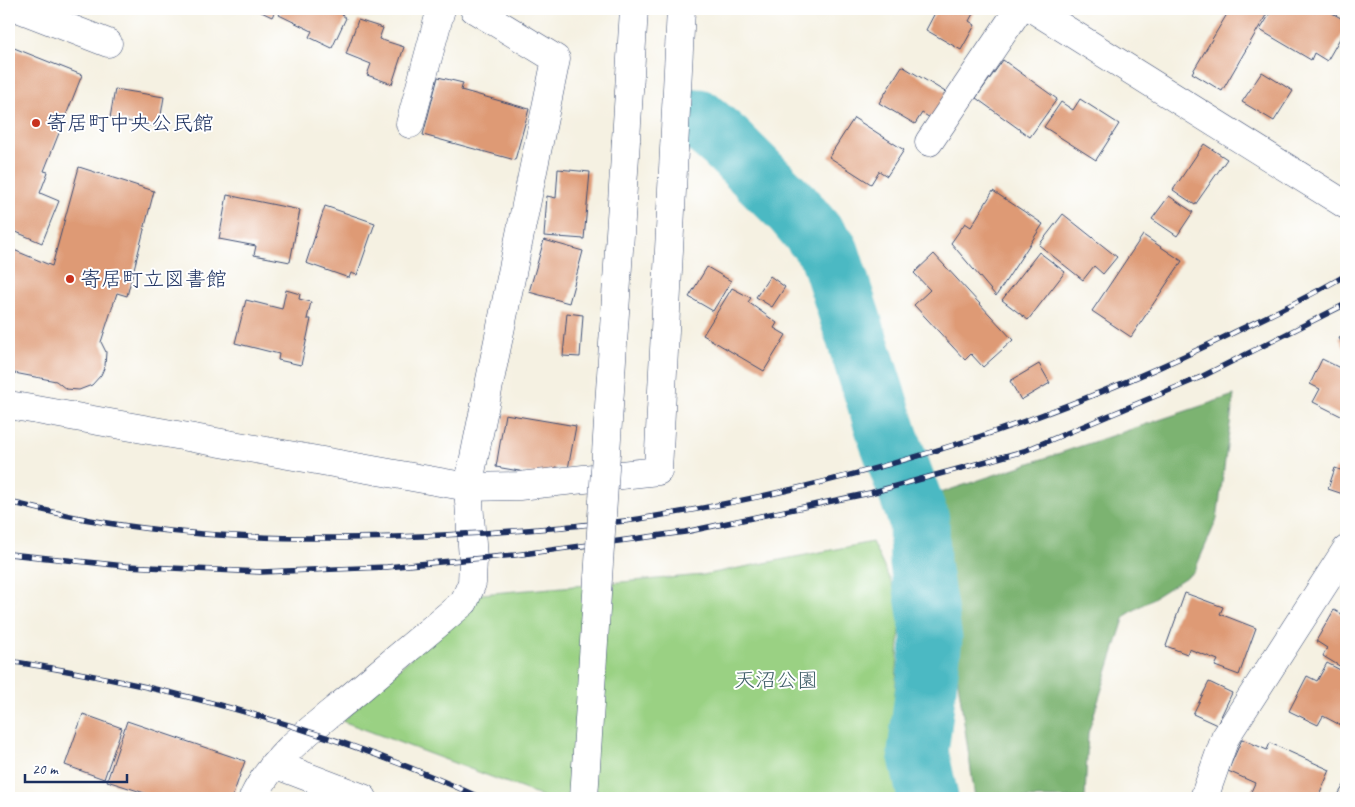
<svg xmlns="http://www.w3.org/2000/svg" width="1355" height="807" viewBox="0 0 1355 807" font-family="Caveat,'Klee One',sans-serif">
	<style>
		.green { fill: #9ad183; stroke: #5a8070 }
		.forest { fill: #7bb371; stroke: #4b7168 }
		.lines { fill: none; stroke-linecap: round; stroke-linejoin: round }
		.river { stroke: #4bb9c3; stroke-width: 61 }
		.building { fill: #de9a74 }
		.minor-casing { stroke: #3c4c72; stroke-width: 29 }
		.minor { stroke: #fff; stroke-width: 28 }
		.rail-casing { stroke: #1b2f5e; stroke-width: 5.5 }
		.rail { stroke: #fff; stroke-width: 4; stroke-dasharray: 11; stroke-linecap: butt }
		.minor-bridge-casing { stroke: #3c4c72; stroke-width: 29; stroke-linecap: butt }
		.minor-bridge { stroke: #fff; stroke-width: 28 }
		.poi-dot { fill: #c8321e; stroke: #fff; stroke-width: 2 }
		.labels { text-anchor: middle; stroke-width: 4; stroke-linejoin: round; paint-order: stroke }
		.poi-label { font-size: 21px; fill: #1b2f5e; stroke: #fff; text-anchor: start }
		.park-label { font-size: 21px; fill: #416069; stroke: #fff }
	</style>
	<rect width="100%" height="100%" fill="#fff"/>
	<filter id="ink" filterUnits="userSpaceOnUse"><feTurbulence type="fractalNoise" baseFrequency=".02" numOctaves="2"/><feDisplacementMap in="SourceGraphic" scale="10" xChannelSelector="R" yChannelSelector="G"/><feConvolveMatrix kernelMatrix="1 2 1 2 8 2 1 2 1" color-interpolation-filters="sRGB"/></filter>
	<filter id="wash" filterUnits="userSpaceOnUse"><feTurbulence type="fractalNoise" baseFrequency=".0096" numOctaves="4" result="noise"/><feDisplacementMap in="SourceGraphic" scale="20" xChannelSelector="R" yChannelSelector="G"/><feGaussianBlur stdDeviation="1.12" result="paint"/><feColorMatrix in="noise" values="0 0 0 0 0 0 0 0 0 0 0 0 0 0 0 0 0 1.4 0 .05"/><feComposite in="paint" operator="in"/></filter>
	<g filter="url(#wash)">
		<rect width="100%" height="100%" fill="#f5f1e2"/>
		<path class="green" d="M872,542L902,605L890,758L903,798H543L529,791L342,721L481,594L703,575Z"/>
		<path class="forest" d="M1234,395L1217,519L1194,572L1125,616L1088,733L1085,798H975L931,496Z"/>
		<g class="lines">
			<path class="river" d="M698,119L725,142L793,209L829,252L889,439L919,520L920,564L932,639L918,752L928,798"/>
		</g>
		<g id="blocks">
			<g class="building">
				<path d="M255,9H276L272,17Z"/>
				<path d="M282,9H345L342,15L346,18L332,48L309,37L312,31L279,15Z"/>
				<path d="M937,9L975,10L969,21L975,25L961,50L926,30Z"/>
				<path d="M1230,9L1269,10L1222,91L1192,73Z"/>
				<path d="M1273,9H1307L1315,13L1317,9H1325L1346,21V28L1327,61L1314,53L1311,60L1260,30Z"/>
				<path d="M358,20L383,28L379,39L404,47L392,84L367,75L371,64L346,54Z"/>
				<path d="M9,46L82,75L44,171L48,172L40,193L59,201L42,243L9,229Z"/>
				<path d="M1003,60L1057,99L1030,137L976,98Z"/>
				<path d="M902,66L947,93L932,119L922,113L915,124L879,103Z"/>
				<path d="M1262,72L1293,91L1274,121L1242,102Z"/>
				<path d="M438,77L463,83L461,90L529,109L515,160L423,135Z"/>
				<path d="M115,89L164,97L159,127L110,118Z"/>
				<path d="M1080,99L1119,124L1096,160L1044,127L1061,102L1073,110Z"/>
				<path d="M854,118L904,150L887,176L879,171L871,184L829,157Z"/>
				<path d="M1204,144L1227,159L1195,205L1173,190Z"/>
				<path d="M79,167L154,191L127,296L117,293L101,342L106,352L105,366L101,375L92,385L79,390L66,389L56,381L9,372V248L52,266Z"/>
				<path d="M558,169L590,172L584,239L544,236L547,196L556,198Z"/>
				<path d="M993,191L1043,224L996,296L951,243L965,223L971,227Z"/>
				<path d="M227,195L300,210L290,262L254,255L256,246L219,239Z"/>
				<path d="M1169,196L1193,212L1177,236L1152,219Z"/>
				<path d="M325,206L375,223L357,275L351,273L349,278L306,263Z"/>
				<path d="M1063,214L1117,257L1103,274L1094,266L1083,280L1039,245Z"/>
				<path d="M1143,235L1182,261L1131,337L1092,311Z"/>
				<path d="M544,240L583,251L569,303L529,292Z"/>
				<path d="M1039,252L1065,272L1028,320L1002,300Z"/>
				<path d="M934,254L1013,340L983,367L971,354L965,360L914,305L930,290L914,273Z"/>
				<path d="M707,267L731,281L713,311L689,297Z"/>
				<path d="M770,276L785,287L772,307L756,297Z"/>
				<path d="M732,288L751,298L748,302L777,323L774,328L786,335L764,371L703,335Z"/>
				<path d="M286,290L300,294L299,299L311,302L307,319H311L301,365L278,360L279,354L235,343L246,300L282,309Z"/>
				<path d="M567,313L583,315L580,357L563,356Z"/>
				<path d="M1346,335V351L1339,338Z"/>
				<path d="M1322,359L1346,371L1345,418L1313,402L1320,389L1310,384Z"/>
				<path d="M1039,364L1050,383L1021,400L1010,381Z"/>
				<path d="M505,414L576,426L568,469L556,467L554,477L496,467Z"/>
				<path d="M1335,468L1346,472V495L1328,489Z"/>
				<path d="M1185,593L1223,607L1220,614L1256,628L1239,675L1215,666L1218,660L1189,649L1187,654L1166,646Z"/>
				<path d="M1334,610L1346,617V670L1323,656L1327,648L1316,641Z"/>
				<path d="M1327,663L1346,673V728L1323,716L1318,725L1289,711L1307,676L1317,681Z"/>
				<path d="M1209,682L1232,693L1217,725L1193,714Z"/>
				<path d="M83,714L122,728L104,779L65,765Z"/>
				<path d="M127,721L245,761L232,798H160L107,781Z"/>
				<path d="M1242,739L1267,750L1270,743L1330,770L1318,798H1259L1250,794L1255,783L1228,771Z"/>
				<path d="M1346,782V798H1336Z"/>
			</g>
		</g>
	</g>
	<g filter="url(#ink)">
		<use href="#blocks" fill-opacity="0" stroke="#3c4c72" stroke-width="1"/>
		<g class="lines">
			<defs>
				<g id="minor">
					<path d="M20,9L108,43"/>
					<path d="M1033,9L1346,205"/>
					<path d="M410,124L441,9"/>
					<path d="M626,140L634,9"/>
					<path d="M929,142L1019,9"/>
					<path d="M9,405L468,487L519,486L658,471L681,9"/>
					<path d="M274,764L363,798"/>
					<path d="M253,798C273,755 317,725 353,695C390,664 427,633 464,602L472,583L473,559L468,487L556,59L474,9"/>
					<path d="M1204,798L1225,738L1346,550"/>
				</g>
			</defs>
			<use href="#minor" class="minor-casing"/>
			<use href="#minor" class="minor"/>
			<defs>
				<g id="rail">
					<path d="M9,502C36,508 63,515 90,520C191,538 295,540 396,537C452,535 507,532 563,527C588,524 614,523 639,519C848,486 1052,423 1241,329C1277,312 1312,295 1346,275"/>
					<path d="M9,554L125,566L261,572L387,567L515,555L685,532L870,493L1024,451L1201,377L1346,304"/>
					<path d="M9,661C170,686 332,730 481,798"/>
				</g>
			</defs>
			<use href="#rail" class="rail-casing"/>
			<use href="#rail" class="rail"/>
			<defs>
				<path id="minor-bridge" d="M584,798L626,140"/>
			</defs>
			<use href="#minor-bridge" class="minor-bridge-casing"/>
			<use href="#minor-bridge" class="minor-bridge"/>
		</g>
	</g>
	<g class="poi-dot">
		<circle cx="36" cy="123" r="5"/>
		<circle cx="70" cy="279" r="5"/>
	</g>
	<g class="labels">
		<g class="poi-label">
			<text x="46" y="130">寄居町中央公民館</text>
			<text x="80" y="286">寄居町立図書館</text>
		</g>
		<g class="park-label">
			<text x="776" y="687">天沼公園</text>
		</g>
	</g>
	<rect width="1355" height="807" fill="none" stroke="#fff" stroke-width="30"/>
	<path d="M25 774v8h102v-8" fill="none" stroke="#1b2f5e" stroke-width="2.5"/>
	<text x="32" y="774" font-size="15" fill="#1b2f5e" stroke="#ffffff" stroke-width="4" paint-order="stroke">20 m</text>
</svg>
